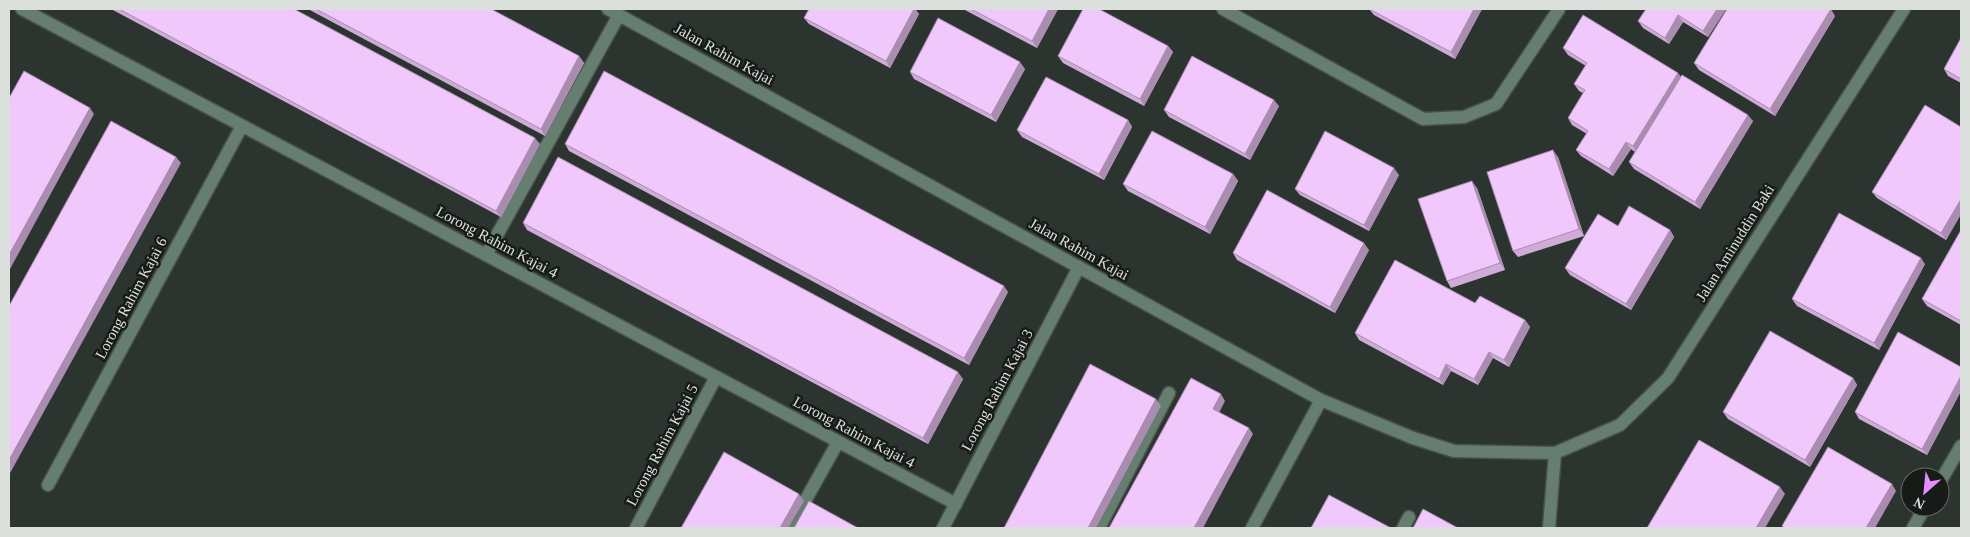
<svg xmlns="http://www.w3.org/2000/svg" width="1970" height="537" viewBox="0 0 1970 537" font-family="'Times New Roman',serif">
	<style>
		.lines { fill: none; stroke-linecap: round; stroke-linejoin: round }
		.minor-casing { stroke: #48504b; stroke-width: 15 }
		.minor { stroke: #657e6f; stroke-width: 12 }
		.wall { fill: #cfacd8 }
		.shaded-wall { fill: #a98cb0 }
		.building { fill: #f1c8fb; stroke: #a98cb0 }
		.labels { text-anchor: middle; stroke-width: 5; stroke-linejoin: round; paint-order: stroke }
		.street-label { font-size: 15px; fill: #dbe0dd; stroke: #171b18 }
	</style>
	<rect width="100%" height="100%" fill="#2c342f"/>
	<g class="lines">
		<defs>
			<g id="minor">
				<path d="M22,9L956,504"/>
				<path d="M608,9L1321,400L1413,438L1454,451L1555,453L1620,425L1668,378L1904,9"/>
				<path d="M1223,9L1423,119L1464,117L1496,104L1559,9"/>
				<path d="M486,255L619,15"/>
				<path d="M1940,482L1961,446"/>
				<path d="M48,485L242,126"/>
				<path d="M636,528L716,377"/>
				<path d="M790,528L838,442"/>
				<path d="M943,528L1079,267"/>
				<path d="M1099,528L1169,393"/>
				<path d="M1252,528L1321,400"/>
				<path d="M1403,528L1409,517"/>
				<path d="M1549,528L1555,453"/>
				<path d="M1913,528L1925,507"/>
			</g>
		</defs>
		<use href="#minor" class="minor-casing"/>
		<use href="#minor" class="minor"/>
	</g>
	<g class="wall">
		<path d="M111,9H294L540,144L501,217Z"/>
		<path d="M308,9H491L579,56L584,63L545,136Z"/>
		<path d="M809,9H915L919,14L890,68L809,24L804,18Z"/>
		<path d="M963,9H1058L1037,48Z"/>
		<path d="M1369,9H1482L1455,59L1374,15Z"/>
		<path d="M1726,9L1708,37L1683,22L1669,44L1643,28L1638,21Z"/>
		<path d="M1835,16L1775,116L1699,70L1694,63Z"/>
		<path d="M1961,38V83L1948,76L1944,69Z"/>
		<path d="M1168,46L1173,52L1144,106L1063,63L1058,56Z"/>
		<path d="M1563,48L1681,77L1753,121L1700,209L1634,169L1629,162L1635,152L1631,149L1613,176L1581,156L1576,150L1587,134L1572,125L1568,118L1583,93L1579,91L1574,84L1586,66L1568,55Z"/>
		<path d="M1025,69L996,122L914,79L910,72Z"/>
		<path d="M1279,106L1250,160L1169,117L1164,110Z"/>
		<path d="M1128,120L1132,127L1104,180L1022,137L1017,130Z"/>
		<path d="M1961,127V214L1946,240L1877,198L1872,192Z"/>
		<path d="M565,144L1008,292L969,365L569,151Z"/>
		<path d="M1558,157L1584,236L1518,257L1513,251Z"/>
		<path d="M1233,174L1238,181L1210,234L1128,191L1123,184Z"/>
		<path d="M1399,175L1369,231L1300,195L1295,189Z"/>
		<path d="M1477,188L1505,270L1451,288L1447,281Z"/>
		<path d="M523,223L963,379L928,444L527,230Z"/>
		<path d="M1618,226L1670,230L1674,237L1631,310L1570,275L1565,268Z"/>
		<path d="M1961,230V325L1927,306L1922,299Z"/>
		<path d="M1369,250L1335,313L1237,260L1233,253Z"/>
		<path d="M1925,264L1879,350L1797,306L1792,299Z"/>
		<path d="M1475,303L1525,320L1530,327L1509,367L1493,358L1478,385L1451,371L1443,385L1359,340L1355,333Z"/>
		<path d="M1961,367V391L1927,455L1859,419L1855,412Z"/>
		<path d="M1853,378L1857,385L1810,467L1728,419L1723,412Z"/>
	</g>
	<g class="shaded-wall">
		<path d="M914,9H915L919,14L890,68L886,61Z"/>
		<path d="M1049,9H1058L1037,48L1032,41Z"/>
		<path d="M1474,9H1482L1455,59L1451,52Z"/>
		<path d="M1717,9H1726L1708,37L1703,31Z"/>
		<path d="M1831,9L1835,16L1775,116L1770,109Z"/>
		<path d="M1678,15L1683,22L1669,44L1665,38Z"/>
		<path d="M1168,46L1173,52L1144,106L1140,99Z"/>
		<path d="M579,56L584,63L545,136L541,129Z"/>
		<path d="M1020,62L1025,69L996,122L991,115Z"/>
		<path d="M1678,73L1683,79L1637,153L1633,146Z"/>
		<path d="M1274,100L1279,106L1250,160L1245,154Z"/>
		<path d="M90,108L94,114L9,271V255Z"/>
		<path d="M1748,115L1753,121L1700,209L1695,202Z"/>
		<path d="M1128,120L1132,127L1104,180L1099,174Z"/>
		<path d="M535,138L540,144L501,217L496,211Z"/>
		<path d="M1626,142L1631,149L1613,176L1609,169Z"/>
		<path d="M1553,150L1558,157L1584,236L1579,229Z"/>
		<path d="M176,157L181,163L9,475V460Z"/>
		<path d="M1394,168L1399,175L1369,231L1364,225Z"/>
		<path d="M1233,174L1238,181L1210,234L1205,227Z"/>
		<path d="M1472,181L1477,188L1505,270L1500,263Z"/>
		<path d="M1961,199V214L1946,240L1941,233Z"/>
		<path d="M1670,230L1674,237L1631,310L1626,304Z"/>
		<path d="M1364,243L1369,250L1335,313L1330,307Z"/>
		<path d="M1921,258L1925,264L1879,350L1874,343Z"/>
		<path d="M1004,286L1008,292L969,365L964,358Z"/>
		<path d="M1525,320L1530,327L1509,367L1504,360Z"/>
		<path d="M1489,352L1493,358L1478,385L1474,379Z"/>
		<path d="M1446,364L1451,371L1443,385L1439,379Z"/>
		<path d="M958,372L963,379L928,444L923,438Z"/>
		<path d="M1961,376V391L1927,455L1922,449Z"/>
		<path d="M1853,378L1857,385L1810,467L1805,460Z"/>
		<path d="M1221,394L1225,401L1218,415L1213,409Z"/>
		<path d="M1156,399L1161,406L1096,528H1088Z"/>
		<path d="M1249,428L1253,434L1203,528H1194Z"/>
		<path d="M1892,484L1896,491L1875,528H1866Z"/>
		<path d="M1780,487L1785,494L1765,528H1756Z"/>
		<path d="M799,494L804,501L788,528H780Z"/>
	</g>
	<g class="building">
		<path d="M119,9H294L535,138L496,211Z"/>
		<path d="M316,9H491L579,56L541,129Z"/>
		<path d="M809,9H914L886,61L804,18Z"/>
		<path d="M971,9H1049L1032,41Z"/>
		<path d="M1083,9H1099L1168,46L1140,99L1058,56Z"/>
		<path d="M1369,9H1474L1451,52Z"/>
		<path d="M1646,9H1717L1703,31L1678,15L1665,38L1638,21Z"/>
		<path d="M1727,9H1831L1770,109L1694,63Z"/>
		<path d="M1583,15L1678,73L1633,146L1626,142L1609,169L1576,150L1588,131L1568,118L1585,90L1574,84L1587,63L1563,48Z"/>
		<path d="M938,18L1020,62L991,115L910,72Z"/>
		<path d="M1961,38V79L1944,69Z"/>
		<path d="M1192,56L1274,100L1245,154L1164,110Z"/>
		<path d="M24,71L90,108L9,255V98Z"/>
		<path d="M604,71L1004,286L964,358L565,144Z"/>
		<path d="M1682,75L1748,115L1695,202L1629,162Z"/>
		<path d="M1046,77L1128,120L1099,174L1017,130Z"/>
		<path d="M1925,105L1961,127V199L1941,233L1872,192Z"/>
		<path d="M111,121L176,157L9,460V306Z"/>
		<path d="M1152,131L1233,174L1205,227L1123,184Z"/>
		<path d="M1325,131L1394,168L1364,225L1295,189Z"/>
		<path d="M1553,150L1579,229L1513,251L1487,172Z"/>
		<path d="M558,157L958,372L923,438L523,223Z"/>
		<path d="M1472,181L1500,263L1447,281L1418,199Z"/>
		<path d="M1267,190L1364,243L1330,307L1233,253Z"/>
		<path d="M1629,206L1670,230L1626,304L1565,268L1598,214L1618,226Z"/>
		<path d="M1839,213L1921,258L1874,343L1792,299Z"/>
		<path d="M1961,230V321L1922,299Z"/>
		<path d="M1395,260L1475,303L1480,296L1525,320L1504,360L1489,352L1474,379L1446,364L1439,379L1355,333Z"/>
		<path d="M1770,331L1853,378L1805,460L1723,412Z"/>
		<path d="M1898,332L1961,367V376L1922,449L1855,412Z"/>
		<path d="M1090,364L1156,399L1088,528H1004Z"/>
		<path d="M1191,378L1221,394L1213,409L1249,428L1194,528H1109Z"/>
		<path d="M1699,440L1780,487L1756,528H1647Z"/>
		<path d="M1828,447L1892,484L1866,528H1785L1782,526Z"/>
		<path d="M724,452L799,494L780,528H681Z"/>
		<path d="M1329,495L1391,528H1311Z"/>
		<path d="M809,501L858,528H794Z"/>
		<path d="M1423,509L1458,528H1413Z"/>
	</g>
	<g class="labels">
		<g class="street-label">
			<text transform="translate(724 54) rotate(29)" y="5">Jalan Rahim Kajai</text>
			<text transform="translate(497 242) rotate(28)" y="5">Lorong Rahim Kajai 4</text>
			<text transform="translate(1735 243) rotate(-58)" y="5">Jalan Aminuddin Baki</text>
			<text transform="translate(1079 249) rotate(29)" y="5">Jalan Rahim Kajai</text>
			<text transform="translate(131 298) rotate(-62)" y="5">Lorong Rahim Kajai 6</text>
			<text transform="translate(997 390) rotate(-62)" y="5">Lorong Rahim Kajai 3</text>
			<text transform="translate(854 432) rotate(28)" y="5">Lorong Rahim Kajai 4</text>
			<text transform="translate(662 445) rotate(-62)" y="5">Lorong Rahim Kajai 5</text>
		</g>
	</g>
	<rect width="1970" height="537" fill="none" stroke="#dbe0dd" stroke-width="20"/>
	<g transform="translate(1925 492) rotate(207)"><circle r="24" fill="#171b18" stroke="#656a67"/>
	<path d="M0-4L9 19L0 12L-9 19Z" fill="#e98dfe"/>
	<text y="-8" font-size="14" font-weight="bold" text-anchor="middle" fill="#dbe0dd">N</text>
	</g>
</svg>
